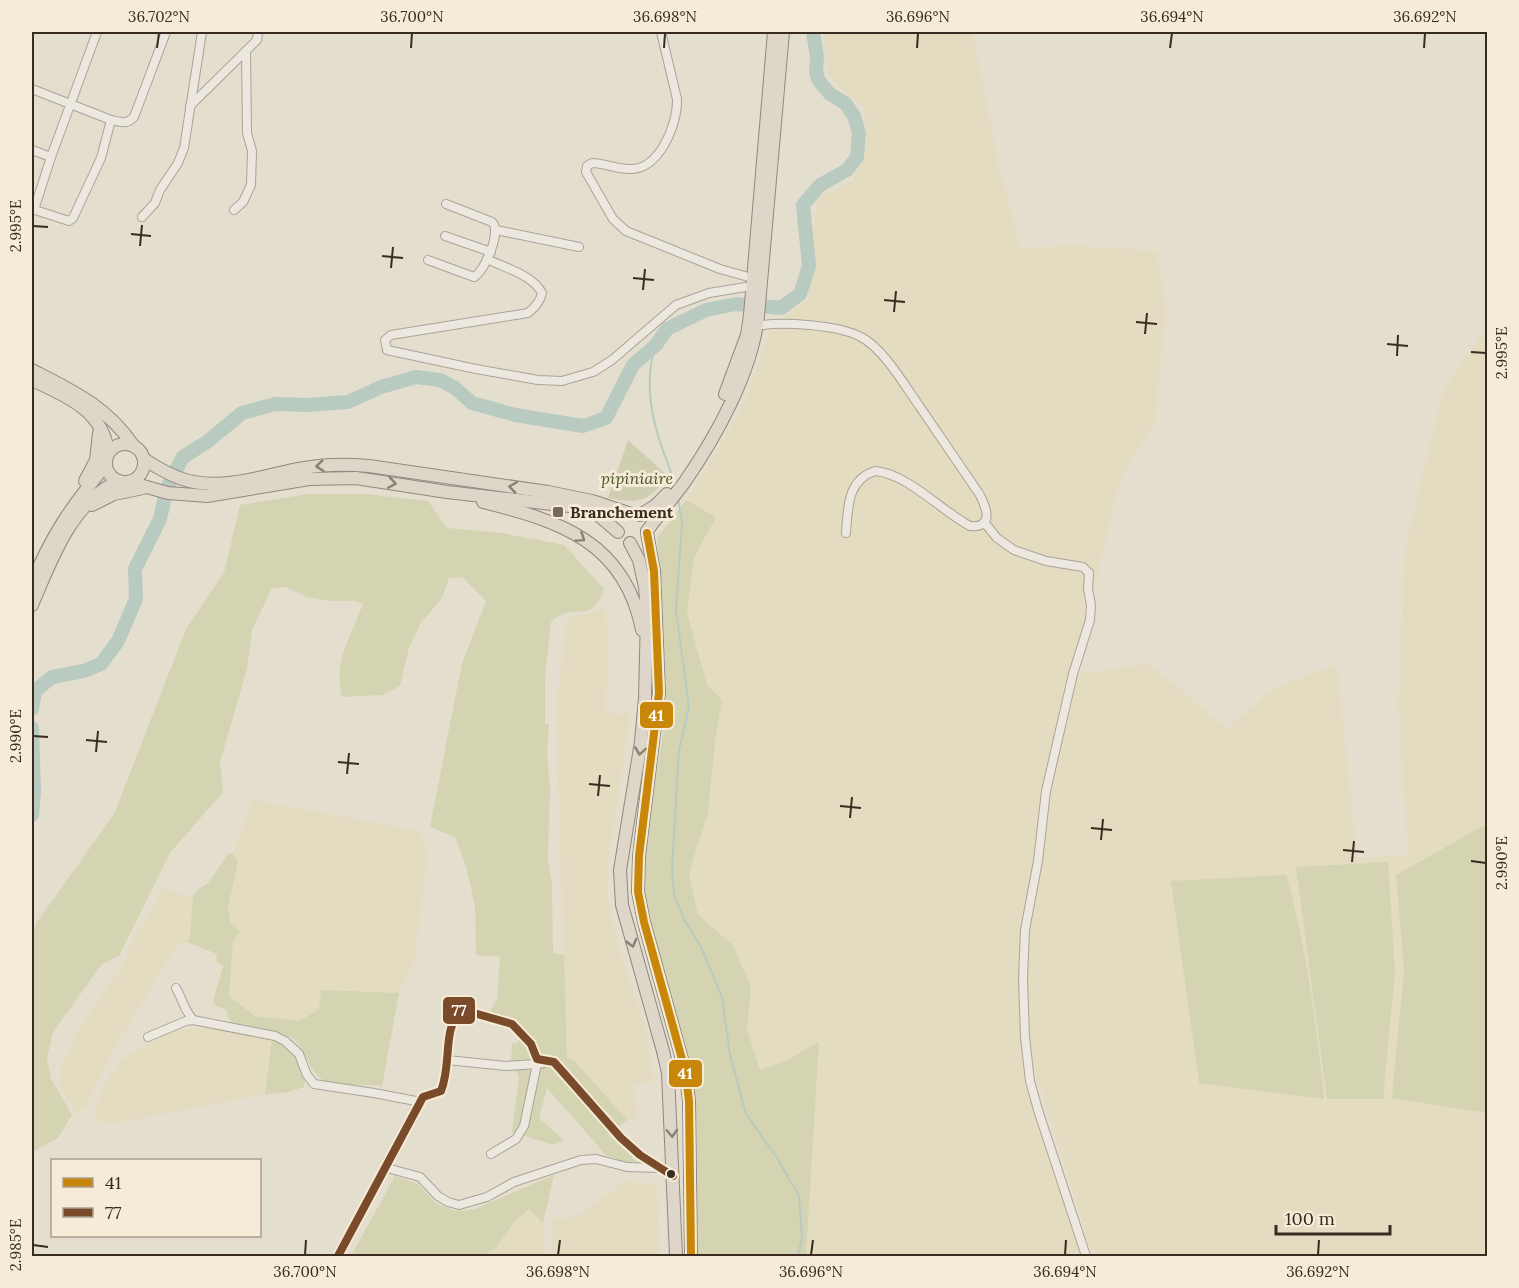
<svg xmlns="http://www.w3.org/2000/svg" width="1519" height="1288" viewBox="0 0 1519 1288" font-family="Lora,serif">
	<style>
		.farmland { fill: #e3dcc0 }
		.green { fill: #d4d4b2 }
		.cemetery { fill: #cfceb1 }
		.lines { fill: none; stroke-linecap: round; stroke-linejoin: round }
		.stream { stroke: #b9cac0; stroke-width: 2 }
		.river { stroke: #b9cac0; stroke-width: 14 }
		.minor-casing { stroke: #aaa397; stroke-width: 10 }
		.trunk-casing { stroke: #8f887e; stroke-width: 14 }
		.minor { stroke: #ece8e0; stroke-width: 8 }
		.trunk { stroke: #ded6c9; stroke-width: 12 }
		.bus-1-casing { stroke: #f5ebd6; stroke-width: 12 }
		.bus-2-casing { stroke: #f5ebd6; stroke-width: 12 }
		.bus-1 { stroke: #c88708; stroke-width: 8 }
		.bus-2 { stroke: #7a4b2a; stroke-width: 8 }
		.oneway { stroke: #8c8074 }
		.ticks { fill: none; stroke: #392b20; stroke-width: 2 }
		.poi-dot { fill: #756a5d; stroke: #f5ebd6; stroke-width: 2 }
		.bus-dot { fill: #392b20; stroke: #f5ebd6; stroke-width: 2 }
		.labels { text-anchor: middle; stroke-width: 6; stroke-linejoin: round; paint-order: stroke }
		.park-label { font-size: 16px; font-style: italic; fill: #4a5527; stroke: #f5ebd6 }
		.poi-label { font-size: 16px; font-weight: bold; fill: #392b20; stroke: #f5ebd6; text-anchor: start }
		.line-badge { stroke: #f5ebd6; stroke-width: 2 }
		.badge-label { font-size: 16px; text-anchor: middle; font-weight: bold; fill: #fff }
		.neatline { fill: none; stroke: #392b20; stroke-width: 2 }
		.ticks-label { font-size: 15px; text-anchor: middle; fill: #392b20 }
	</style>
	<rect width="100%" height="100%" fill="#e4decf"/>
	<g class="farmland">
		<path d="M824,32H972L999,167L1020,247L1082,246L1157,251L1166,311L1155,420L1120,480L1073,675L1149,664L1228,729L1273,689L1337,664L1357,858L1408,855L1398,703L1405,548L1443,390L1486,328L1487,1256H1092L1027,1043L1019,978L1023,1043L1040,1111L1088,1256H806L819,1041L790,1059L761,1071L747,1029L751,988L733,945L698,915L689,873L708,812L715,741L722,700L707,685L687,612L694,558L716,517L686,500L736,418L746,397L771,328L808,299L817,199L851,181L867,148L864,108L838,86L826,71Z"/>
		<path d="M605,608L609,641L605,713L630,714L608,865L607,892L613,924L626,969L645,1024L654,1082L634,1083L638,1119L627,1120L574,1060L567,1059L556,715L566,619Z"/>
		<path d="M253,800L420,831L428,851L414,962L399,993L321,990L319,1009L300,1021L255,1016L229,996L233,941L228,908L238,861L233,853Z"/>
		<path d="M163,888L193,898L190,935L187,942L177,946L117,1043L86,1106L76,1113L59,1084L61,1068L76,1034L124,964L129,947Z"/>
		<path d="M213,1028L272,1040L265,1094L116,1123L94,1121L99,1095L107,1079L122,1061L137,1050L158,1036L173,1029Z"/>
		<path d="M624,1182L657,1184L659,1256H551V1219L576,1217Z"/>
		<path d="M529,1209L543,1223L544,1256H483L496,1248L515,1221Z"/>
	</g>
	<g class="green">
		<path d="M308,494H366L428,501L447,528L502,533L564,545L604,589C592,627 574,600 551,622L545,677V724H549L547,752L550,789L548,859L552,882L553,953L564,955L567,1058L574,1060L627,1120L608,1134L639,1164L627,1163L606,1155L547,1088L539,1118L564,1140L554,1145L512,1132L519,1077L511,1061L512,1043H518V1023L490,1012L497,998L500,957L476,955L475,906L466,866L455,837L430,827L462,663L486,601L462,577L449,578L442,598L420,624L409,648L400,686L382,695L342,697C333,662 351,636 363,604L355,601H330L306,597L286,587L272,588L252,630L247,669L220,762L223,792L170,853L119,956L102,964L53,1032L47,1058L51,1079L72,1115L58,1138L32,1152V933L37,922L114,814L186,629L224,573L240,505Z"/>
		<path d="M686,500L716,517L694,558L687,612L707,685L722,700L715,741L708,812L689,873L698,915L733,945L751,988L747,1029L760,1070L790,1059L819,1041L806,1256H691L689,1101L641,893L647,831L666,715L665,666L657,538Z"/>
		<path d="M1483,826L1488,831L1487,1113L1392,1098L1404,970L1396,875Z"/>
		<path d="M233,853L238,861L228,908L231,924L240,932L233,941L229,996L255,1016L300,1021L319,1009L321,990L399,993L382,1086C370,1085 337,1086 327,1082C309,1075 307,1050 293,1039C281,1029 247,1028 231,1025L226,1010L215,1005L213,1001L223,966L216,961L217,954L187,942L190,935L193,898L197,890L208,883L228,854Z"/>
		<path d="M1388,862L1395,971L1383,1099H1327L1296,867Z"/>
		<path d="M1286,875C1307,948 1316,1024 1324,1099L1199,1083L1171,881Z"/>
		<path d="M272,1040C293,1048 308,1063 304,1087L284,1093L265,1094Z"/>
		<path d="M554,1175L543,1223L529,1209L515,1221L496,1248L483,1256H351L395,1176L418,1184L435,1203L456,1211L475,1209Z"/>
	</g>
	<path class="cemetery" d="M628,440L668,476C649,502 639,504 608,498Z"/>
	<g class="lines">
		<g class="stream">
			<path d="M656,345C645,375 650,411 660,442C665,457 671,470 675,486"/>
			<path d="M678,497L682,523L676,610L689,707L679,751L672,869L674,894L684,919L701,947L722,997L730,1055L746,1114L777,1158L799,1196L802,1238L798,1256"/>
		</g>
		<g class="river">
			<path d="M32,709L35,691L52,677L84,671L101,664L118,641L136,599L135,569L160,519L167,488L183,457L207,442L242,413L275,404L308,405L348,402L381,387L416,377L440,380L455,388L472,403L515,415L583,426L606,418L633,365L656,345L667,329L706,310L736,304L781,308L800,294L809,266L803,205L820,185L847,170L857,157L859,133L854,116L845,103L830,94L819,81L816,73L817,57L813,32"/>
			<path d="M32,728L34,790L32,815"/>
		</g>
		<defs>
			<g id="minor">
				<path d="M661,32L677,99C678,124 659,171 629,169C616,169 604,163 592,163L587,166L586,172L613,219L626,231L720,269L752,278"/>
				<path d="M32,89L111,120C120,122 127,125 134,117L166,32"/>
				<path d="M190,106L257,40L258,32"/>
				<path d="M32,150L51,157"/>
				<path d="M32,209L69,221L73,218L101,158L111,120"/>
				<path d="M34,210L51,157L97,32"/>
				<path d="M234,210L243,202L251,185L252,151L247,133L246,51"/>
				<path d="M142,217L155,203L160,190L178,163L184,148L202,32"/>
				<path d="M496,230L579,247"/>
				<path d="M445,236L491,252"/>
				<path d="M487,259C505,268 533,275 542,293C540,302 535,307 528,313L391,335L385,340L387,350L476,369L538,380L562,381L593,372L612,360L676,305L709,293L752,286"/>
				<path d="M428,260L474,277C485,271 502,231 492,222L446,204"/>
				<path d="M757,326C781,321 839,325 861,337C884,349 905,386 920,407C940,436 960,466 980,495C987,509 994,528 970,526C940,510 908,474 875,471C847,480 848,508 846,533"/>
				<path d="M984,522L997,538L1014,550L1046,561L1083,567L1089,573L1088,589L1091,605L1090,620L1073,674L1046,791L1038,861L1025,930L1023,979L1025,1037L1030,1081L1038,1110L1086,1256"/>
				<path d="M176,988C183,1000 183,1008 193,1020"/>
				<path d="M148,1037L186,1021L193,1020L275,1036L285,1041L299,1054L307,1075L314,1084L374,1093L421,1102"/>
				<path d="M447,1060L506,1066L537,1064"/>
				<path d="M491,1154L516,1139L524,1126L537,1064L544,1063"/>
				<path d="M387,1168L420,1177L438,1196L448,1202L459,1205L487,1197L514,1182L581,1160L596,1159L627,1167L660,1168"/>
				<path d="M338,1256L423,1097L441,1091C452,1064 442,1033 460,1009L512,1024L531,1044L537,1059L554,1062L621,1138L640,1155L673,1176"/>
			</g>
			<g id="trunk">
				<path d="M32,370C73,391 106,406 133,445"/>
				<path d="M32,380C66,396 103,410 108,452"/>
				<path d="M725,394L747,335L750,315L774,32"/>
				<circle cx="125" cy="463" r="19"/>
				<path d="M144,459C159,469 176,479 194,482C230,489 268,474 304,468C326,464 347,464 369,466L548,492L592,501L631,514"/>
				<path d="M85,481L96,460L99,433"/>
				<path d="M129,482L168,493L207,496L309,479L356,478L447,492L578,507L597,514L618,532"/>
				<path d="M483,502C560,521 625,542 642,630"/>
				<path d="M92,505L114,494L143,488"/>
				<path d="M640,515L655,506L667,494"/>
				<path d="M647,531C659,514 672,499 684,483C716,437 752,372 758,316L783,32"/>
				<path d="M647,533L654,571L659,693L639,856L638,892L644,922L685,1070L689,1101L691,1256"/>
				<path d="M630,543L639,560L645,587L647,614L645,698L641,742L620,870L622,905L663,1051L668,1073L676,1256"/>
				<path d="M32,583C52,534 72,506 105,466"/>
				<path d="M32,605C51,561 71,502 119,481"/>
			</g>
		</defs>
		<use href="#minor" class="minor-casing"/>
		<use href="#trunk" class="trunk-casing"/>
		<use href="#minor" class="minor"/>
		<use href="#trunk" class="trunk"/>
		<defs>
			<path id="bus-1" d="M647,533L654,571L659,693L639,856L638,892L644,922L685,1070L689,1101L691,1256"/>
			<path id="bus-2" d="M338,1256L423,1097L441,1091C452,1064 442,1033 460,1009L512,1024L531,1044L537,1059L554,1062L621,1138L640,1155L673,1176"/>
		</defs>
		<use href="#bus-1" class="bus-1-casing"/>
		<use href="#bus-2" class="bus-2-casing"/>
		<use href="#bus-1" class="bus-1"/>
		<use href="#bus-2" class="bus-2"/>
	</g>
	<defs><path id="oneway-chevron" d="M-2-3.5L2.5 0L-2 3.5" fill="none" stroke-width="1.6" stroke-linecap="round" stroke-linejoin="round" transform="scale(1.5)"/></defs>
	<g class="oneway">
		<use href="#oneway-chevron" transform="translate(320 466) rotate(174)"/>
		<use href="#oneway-chevron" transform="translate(392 483) rotate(9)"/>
		<use href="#oneway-chevron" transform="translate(513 487) rotate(-172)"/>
		<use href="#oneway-chevron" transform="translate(581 538) rotate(34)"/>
		<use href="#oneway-chevron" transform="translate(640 751) rotate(99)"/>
		<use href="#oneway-chevron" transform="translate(632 943) rotate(75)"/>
		<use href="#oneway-chevron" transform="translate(672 1133) rotate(87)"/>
	</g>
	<path class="ticks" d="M157,48L159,33M411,48L412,33M664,48L665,33M917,48L918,33M1170,48L1172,33M1424,48L1425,33M33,226L48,227M131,234L151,236M140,246L142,225M382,256L403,258M391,268L393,247M633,278L654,280M643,290L645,269M884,300L905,302M894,312L896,291M1136,322L1157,324M1145,334L1147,313M1387,344L1408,346M1471,352L1486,353M1397,356L1398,335M33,736L48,737M86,740L107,742M96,752L98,731M338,762L359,764M347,774L349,753M589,784L610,786M598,796L600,775M840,806L861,808M850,818L852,797M1091,828L1112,830M1101,840L1103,819M1343,850L1364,852M1471,861L1486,863M1352,862L1354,841M33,1245L48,1247M305,1255L306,1240M558,1255L560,1240M811,1255L813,1240M1065,1255L1066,1240M1318,1255L1319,1240"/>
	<rect class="poi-dot" x="552" y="506" width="12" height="12" rx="3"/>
	<circle class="bus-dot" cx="671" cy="1174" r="5"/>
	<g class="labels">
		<g class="park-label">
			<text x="637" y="484">pipiniaire</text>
		</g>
		<g class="poi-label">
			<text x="570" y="518">Branchement</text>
		</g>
	</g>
	<g class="line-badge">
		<rect x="639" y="701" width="35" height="28" rx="6" fill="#c88708"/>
		<rect x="442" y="996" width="34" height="29" rx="6" fill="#7a4b2a"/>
		<rect x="668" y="1059" width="35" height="29" rx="6" fill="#c88708"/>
	</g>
	<g class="badge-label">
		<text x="656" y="721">41</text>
		<text x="459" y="1016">77</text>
		<text x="685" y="1079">41</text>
	</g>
	<rect width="1519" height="1288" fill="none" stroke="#f5ebd6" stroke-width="66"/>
	<rect x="51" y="1159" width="210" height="78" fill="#f5ebd6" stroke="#aa9e8d" stroke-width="1.5"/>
	<rect x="63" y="1178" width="30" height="9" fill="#c88708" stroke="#aa9e8d" stroke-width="1.5"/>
	<text x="105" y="1189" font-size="18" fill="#392b20">41</text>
	<rect x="63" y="1208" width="30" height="9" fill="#7a4b2a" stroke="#aa9e8d" stroke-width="1.5"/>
	<text x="105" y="1219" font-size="18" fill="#392b20">77</text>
	<path d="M1276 1225v9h114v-9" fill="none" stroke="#392b20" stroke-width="3"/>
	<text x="1285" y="1225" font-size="18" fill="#392b20" stroke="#f5ebd6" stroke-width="4.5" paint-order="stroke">100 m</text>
	<rect x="33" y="33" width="1453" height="1222" class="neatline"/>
	<g class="ticks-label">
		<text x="159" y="22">36.702°N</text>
		<text x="412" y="22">36.700°N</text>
		<text x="665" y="22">36.698°N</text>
		<text x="918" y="22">36.696°N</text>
		<text x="1172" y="22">36.694°N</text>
		<text x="1425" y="22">36.692°N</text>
		<text transform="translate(16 226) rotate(-90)" y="5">2.995°E</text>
		<text transform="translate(1502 353) rotate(-90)" y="5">2.995°E</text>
		<text transform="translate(16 736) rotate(-90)" y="5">2.990°E</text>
		<text transform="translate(1502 863) rotate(-90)" y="5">2.990°E</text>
		<text transform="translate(16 1245) rotate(-90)" y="5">2.985°E</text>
		<text x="305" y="1277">36.700°N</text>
		<text x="558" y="1277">36.698°N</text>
		<text x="811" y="1277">36.696°N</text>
		<text x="1065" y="1277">36.694°N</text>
		<text x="1318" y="1277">36.692°N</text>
	</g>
</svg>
